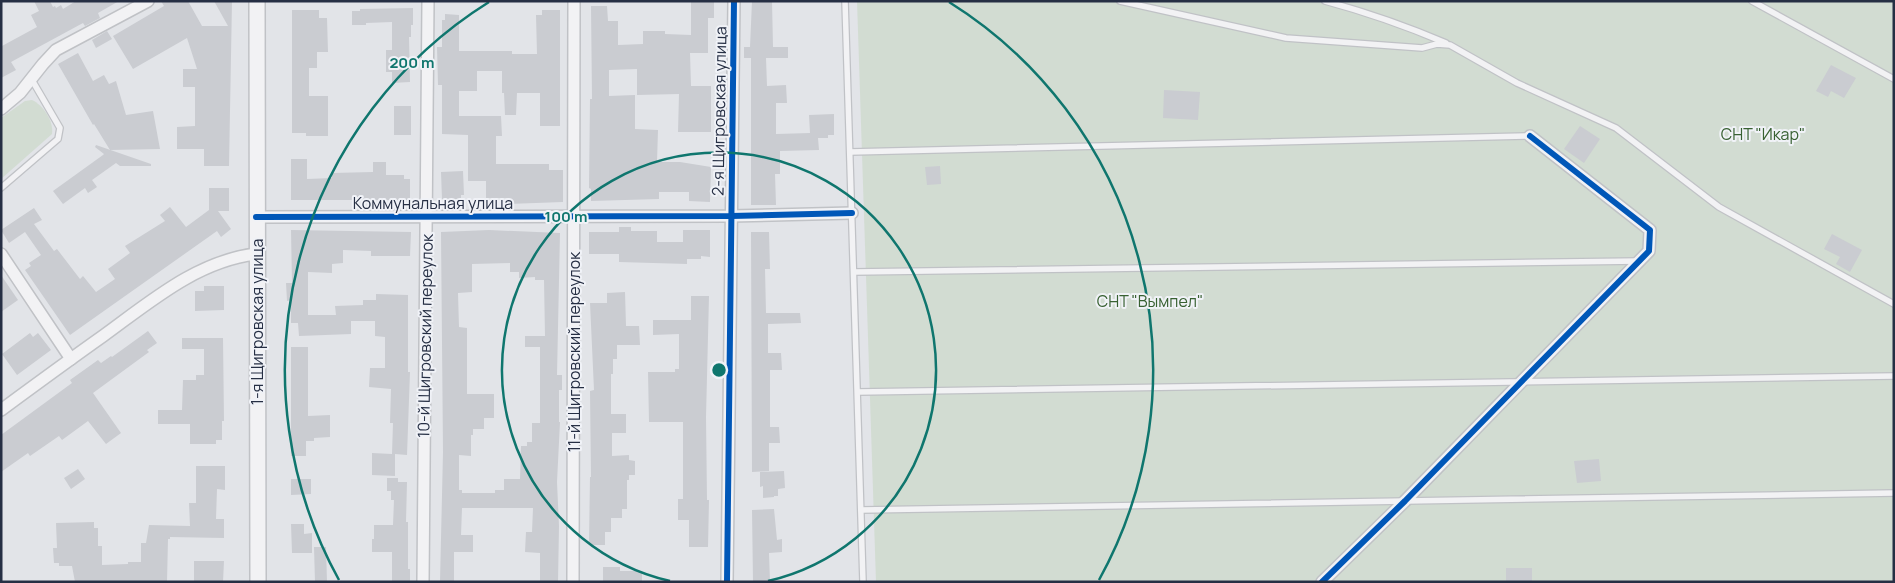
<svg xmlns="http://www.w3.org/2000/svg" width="1895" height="583" viewBox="0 0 1895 583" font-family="Manrope,sans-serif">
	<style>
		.green { fill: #d2dcd2 }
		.building { fill: #caccd1; fill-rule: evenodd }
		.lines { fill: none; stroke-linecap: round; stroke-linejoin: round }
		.service-casing { stroke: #c0c2c6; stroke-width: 8 }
		.minor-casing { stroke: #c0c2c6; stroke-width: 14 }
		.tertiary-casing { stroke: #c0c2c6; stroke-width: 18 }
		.service { stroke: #f2f2f4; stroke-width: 5.5 }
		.minor { stroke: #f2f2f4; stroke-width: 11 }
		.tertiary { stroke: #f2f2f4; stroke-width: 15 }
		.cycleway-casing { stroke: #f0f2f7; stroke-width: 9 }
		.cycleway { stroke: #0057b8; stroke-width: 6 }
		.ring { fill: none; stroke: #0f766e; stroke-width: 2.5 }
		.labels { text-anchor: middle; stroke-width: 4; stroke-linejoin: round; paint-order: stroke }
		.street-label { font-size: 16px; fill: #262f44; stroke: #f0f2f7 }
		.park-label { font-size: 16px; fill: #386132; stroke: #f0f2f7 }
		.centre { fill: #0f766e; stroke: #f0f2f7; stroke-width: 2.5 }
		.ring-label { font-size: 15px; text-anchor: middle; font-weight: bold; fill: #0f766e; stroke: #f0f2f7; stroke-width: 4; stroke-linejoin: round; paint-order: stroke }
	</style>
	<rect width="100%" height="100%" fill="#e2e4e8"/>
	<g class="green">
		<path d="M857,1H1894V582H876Z"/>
		<path d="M32,100C43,105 54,121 52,134L1,179V118L25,101Z"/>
	</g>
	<g class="building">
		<path d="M34,1H50L53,7L55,6L56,8L61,5L63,9L76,1H119L98,13L100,18L85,26L83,23L11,62L16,70L1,78V44L2,46L37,27L31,15L39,11Z"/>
		<path d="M161,1H188L202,26H228L214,1H232L229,166H204V149H177V127L195,126V87H183V69H197L187,38L133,69L113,36L164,6Z"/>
		<path d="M691,1L714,2V18H708V53H690L691,86H711V132H678L679,94L637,95V69L609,70V96L635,95V129L658,130L657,162H680L711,167L710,202L689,201V192H659V199L591,201V189L589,188L590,99H592L591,6H607L608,21H618V45L643,44V31H665V34L691,35Z"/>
		<path d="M752,1H772L773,47H788V58H766L767,86L786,85L787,103H776V134L810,133L809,115L834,114V135H828V138H818L819,150L780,151V174H775L776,205H751V58H744V47H750Z"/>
		<path d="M413,8V25H411V37H409L410,82L392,83V72H386V50H392V22L366,23V25H352V11H360V9Z"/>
		<path d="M292,10H319V18H327L328,52H317V68H309V96H328V136H306V133H292Z"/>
		<path d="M542,10H560V126H540V93H517L516,115H505L504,93H502V71H477V91H459V116H501L502,136H496V164H549V170H563V202L508,204V198H486V181H468V135L442,134V85H438L437,47H442V20H445V14L459,15V51H512V54H537L536,15H542Z"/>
		<path d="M107,31L112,39L96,48L92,40Z"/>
		<path d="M78,53L93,81L104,75L109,84L116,81L126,115L153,111L160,149L110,150L94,124L93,125L58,64Z"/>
		<path d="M1831,65L1856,78L1844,98L1831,91L1828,97L1816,91Z"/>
		<path d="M1164,90L1200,92L1198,120L1163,118Z"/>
		<rect x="394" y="106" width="17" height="29"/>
		<path d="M1580,126L1600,139L1584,163L1564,149Z"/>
		<path d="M96,145L151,164V166H120L116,163L92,180L97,187L88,193L85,188L63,204L53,191L103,155L104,154L95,147Z"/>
		<path d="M291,159H307V179L332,178V173L373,172V162H386V175H404V179H410V200H291Z"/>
		<path d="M940,166L941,184L927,185L925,167Z"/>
		<path d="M463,171L464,195H461V199H442L441,172Z"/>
		<path d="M209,188H229V211H218L231,229L221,237L217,231L70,335L25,270L31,266L29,263L41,255L25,232L9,243L1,230L34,208L42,220L34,224L54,251L57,249L80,279L83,276L96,292L115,279L108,269L130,253L125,246L165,221L160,215L170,207L186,227L209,210Z"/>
		<path d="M619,227H631V231H657V242H683V230H710V257L701,256V259H687V264L619,262V254H589V232H619Z"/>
		<path d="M291,230L411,232L410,256H371V251L343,250V263L332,264V273L308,272V315H336L335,306L363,305V300H376V294L408,295V372H410L407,455L395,454V476L372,475V453L392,454L393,423H390L391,389L369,387L370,368H385V337L375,336V321H351V334L299,336L298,323H291V300L287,301L286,283H292Z"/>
		<path d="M489,230L560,233L557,375H562V390H559V422H560L557,482L559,526L558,582H540V553L525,552L526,532H532L533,508H462L461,535H473V552H454V582H440L443,452L441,232ZM510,263V272H519V278L535,277V280H544L545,336H525V347H540V423H532V442H527V446H521L520,479H504V490H495V493H462V490H459V455L471,456V435H473V429H484V418H494V394H467V328L459,327L458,293L472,292V264Z"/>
		<path d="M751,232H769L770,269H765L766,313H800L801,323L768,324V353H781L782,370H770V427H779L780,443H769V471L752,472Z"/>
		<path d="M1832,234L1862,250L1850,272L1836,264L1840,257L1824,249Z"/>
		<path d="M1,275L18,300L1,312Z"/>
		<path d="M204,286H224V310L195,311V291H204Z"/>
		<path d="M625,292L626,326H639L640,345H617V359H613V374H611V414H626V433H612V456L629,455V460L635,461V475H629V480H627V509H622V518H611V532H605V545H589L590,477H591L590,391L594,390L590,303H607V293Z"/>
		<path d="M691,296H709L706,417L707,500H709L708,547H689V520H678V499H683V422H649L648,372H675V369H679V334L653,335V320H691Z"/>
		<path d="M148,331L157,343L147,350L149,352L93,393L121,433L106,444L88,421L62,440L59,436L30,456L28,453L1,472V435L72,383L70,380L98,360L101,363L111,356L112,357Z"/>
		<path d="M30,333L33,337L38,333L51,350L17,375L2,354Z"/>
		<path d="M182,338H223L224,421H222V440H216V444H190V424H158V410H182L183,380H196V375H204V349H182Z"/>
		<path d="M291,347H308V416L330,415V437L314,438V441H306V456H291Z"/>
		<path d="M1599,459L1601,481L1577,483L1574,461Z"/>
		<path d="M196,466H225V490L217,489L216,519H224V538L170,537V539H168L167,582H75L72,566H59V563H54L53,548H57L56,523L94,522V528H98V546H102V565L128,564V562H141V543H146L149,525L190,526L189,503H196Z"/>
		<path d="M78,469L85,479L71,489L64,478Z"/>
		<path d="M784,471L785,488L778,489V496H774V497L763,498V486L760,487V472Z"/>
		<path d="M387,478H398V482H407L406,522H408V569H410V582H392V552H372V539H374V525H393L394,500H391V491H387Z"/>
		<path d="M291,479H311V494L291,495Z"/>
		<path d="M774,509L777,540L782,539V552L769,553L770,582H753L752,510Z"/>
		<path d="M291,524H304V534L312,533V553H292Z"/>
		<path d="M314,547H326L327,582H315Z"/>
		<path d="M194,561H224L223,582H194Z"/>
		<path d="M603,567H620V571H642V582H603Z"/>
		<rect x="1506" y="568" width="26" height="14"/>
	</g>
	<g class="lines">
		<defs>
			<g id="service">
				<path d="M845,1L863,582"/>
				<path d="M1120,1L1286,38L1422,48L1437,44L1450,45L1517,83L1616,128L1719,207L1894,304"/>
				<path d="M1325,1C1366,12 1406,26 1446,43"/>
				<path d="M1752,1L1894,79"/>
				<path d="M850,152L1530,136"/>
				<path d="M1,188L58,139L60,128L32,80"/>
				<path d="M854,272L1639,261"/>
				<path d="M858,392L1894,376"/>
				<path d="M861,510L1894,493"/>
			</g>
			<g id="minor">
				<path d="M1,109L20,93L43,64L56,50L148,1"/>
				<path d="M256,217L731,216L852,213"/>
				<path d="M1,254L71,359"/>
				<path d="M1,410C35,385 69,360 103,336C150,302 197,261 256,254"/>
				<path d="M423,582L428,1"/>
				<path d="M573,582L574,1"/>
				<path d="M727,582L734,1"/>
				<path d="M1322,582L1405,501L1649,251L1650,230L1530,136"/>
			</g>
			<path id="tertiary" d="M257,1L258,582"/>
		</defs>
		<use href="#service" class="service-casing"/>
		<use href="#minor" class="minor-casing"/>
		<use href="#tertiary" class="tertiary-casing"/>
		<use href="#service" class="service"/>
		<use href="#minor" class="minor"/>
		<use href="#tertiary" class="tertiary"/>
		<defs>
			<g id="cycleway">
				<path d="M256,217L731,216L852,213"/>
				<path d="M727,582L734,1"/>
				<path d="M1322,582L1405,501L1649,251L1650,230L1530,136"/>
			</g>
		</defs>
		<use href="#cycleway" class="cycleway-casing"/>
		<use href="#cycleway" class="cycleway"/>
	</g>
	<g class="ring">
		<path d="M670 581A217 217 0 1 1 768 581"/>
		<path d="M339 580A434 434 0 0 1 489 2M949 2A434 434 0 0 1 1099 580"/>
	</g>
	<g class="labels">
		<g class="street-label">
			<text transform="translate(719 111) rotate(-89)" y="6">2-я Щигровская улица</text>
			<text x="433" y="209">Коммунальная улица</text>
			<text transform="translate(257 322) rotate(-90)" y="6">1-я Щигровская улица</text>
			<text transform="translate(425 336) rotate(-89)" y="6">10-й Щигровский переулок</text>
			<text transform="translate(574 352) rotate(-90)" y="6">11-й Щигровский переулок</text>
		</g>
		<g class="park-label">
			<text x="1763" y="140">СНТ "Икар"</text>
			<text x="1150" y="307">СНТ "Вымпел"</text>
		</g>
	</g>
	<circle cx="719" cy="370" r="8" class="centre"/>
	<g class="ring-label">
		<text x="412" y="68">200 m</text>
		<text x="566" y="222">100 m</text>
	</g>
	<rect width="1895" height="583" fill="none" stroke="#262f44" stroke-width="5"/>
</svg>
